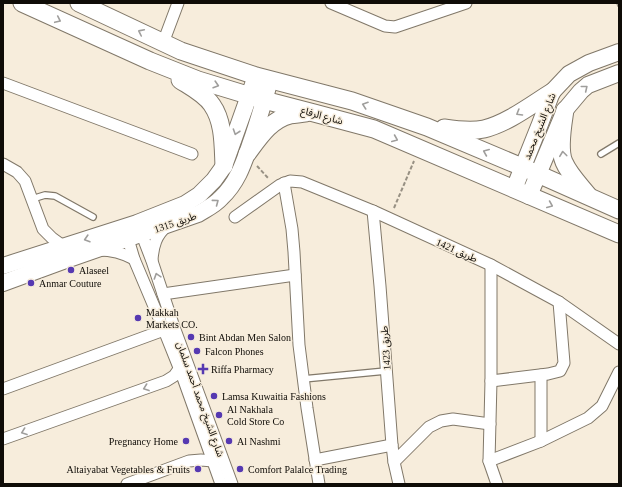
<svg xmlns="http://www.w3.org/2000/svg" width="622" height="487" viewBox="0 0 622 487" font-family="'Times New Roman','Noto Sans Arabic',serif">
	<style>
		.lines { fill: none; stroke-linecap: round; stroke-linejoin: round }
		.lane-casing { stroke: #817869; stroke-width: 8 }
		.street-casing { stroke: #817869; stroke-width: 13 }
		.secondary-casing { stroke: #817869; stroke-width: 18 }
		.primary-casing { stroke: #817869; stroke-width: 19 }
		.path { stroke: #979083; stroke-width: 2; stroke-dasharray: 4 2; stroke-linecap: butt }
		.lane { stroke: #fff; stroke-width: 5.5 }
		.street { stroke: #fff; stroke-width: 11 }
		.secondary { stroke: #fff; stroke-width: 16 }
		.primary { stroke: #fff; stroke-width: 17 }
		.oneway { stroke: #9f9e9c }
		.poi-dot { fill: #5639b1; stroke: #f7eddc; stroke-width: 1.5 }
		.labels { text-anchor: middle; stroke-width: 3; stroke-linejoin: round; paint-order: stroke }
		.street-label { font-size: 10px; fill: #0f0c07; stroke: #f7eddc }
		.poi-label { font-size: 10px; fill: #0f0c07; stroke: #f7eddc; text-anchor: start }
	</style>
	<rect width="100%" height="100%" fill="#f7eddc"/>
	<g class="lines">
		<defs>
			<g id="lane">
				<path d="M601,154L619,143"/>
				<path d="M32,199L45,195L55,196L93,217"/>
				<path d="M303,379L386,371"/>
			</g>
			<g id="street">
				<path d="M331,3L385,26L395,27L466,3"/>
				<path d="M163,43L178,3"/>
				<path d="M3,83L192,154"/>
				<path d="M3,164L17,172L25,181L43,229L52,238L63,246"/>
				<path d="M284,183L292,229L294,252L299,345L307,408L319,484"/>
				<path d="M373,211L380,286L392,445L394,462L399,484"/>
				<path d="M235,217L280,185L290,181L302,182L373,211L491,265L559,302L619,344"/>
				<path d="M139,227L152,261L174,327L232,484"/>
				<path d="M126,232L134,259L164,330L182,375L221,484"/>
				<path d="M99,250C112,250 123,253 134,259"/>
				<path d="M152,260C153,246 156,235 167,226"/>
				<path d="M491,265V381L489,461L497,484"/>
				<path d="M163,294L295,275"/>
				<path d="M541,375V441"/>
				<path d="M491,381L548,374L560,371L564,363L559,302"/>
				<path d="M3,389L164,330"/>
				<path d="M3,439L166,381L174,376L179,369"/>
				<path d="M315,460L392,445"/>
				<path d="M489,461L541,441L588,418L602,406L619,372"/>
				<path d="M394,462L429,427L441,421L453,419L490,424"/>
				<path d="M127,484L189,461L201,460L213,461"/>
			</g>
			<g id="secondary">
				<path d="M514,189L540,124L552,92L569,74L589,63L619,52"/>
				<path d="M529,196L565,110L581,91L588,85L619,73"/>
				<path d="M3,266L137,223L185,204L199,195L214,180L224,166L256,76"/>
				<path d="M3,283L63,261L198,214C206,209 215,205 221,198C237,183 243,165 250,145C258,123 264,101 270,80"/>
			</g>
			<g id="primary">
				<path d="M22,3L150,61L198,80L264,100L314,113L374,129L619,234"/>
				<path d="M79,3L181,51L256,76L352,101L427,127L522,167L619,210"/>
				<path d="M180,80C191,87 205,94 212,105C224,122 223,146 224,166"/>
				<path d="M565,110C563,124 558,149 564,162C569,174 580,185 588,195"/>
				<path d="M444,128C457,130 471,132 484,129C508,123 531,105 552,92"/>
				<path d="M247,154C259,138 270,120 290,115C295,114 301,114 306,113"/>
			</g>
		</defs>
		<use href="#lane" class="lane-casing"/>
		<use href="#street" class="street-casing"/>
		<use href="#secondary" class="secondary-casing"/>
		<use href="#primary" class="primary-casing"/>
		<g class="path">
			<path d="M617,3L619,8"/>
			<path d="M257,166L269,179"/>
			<path d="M394,208L414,161"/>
		</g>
		<use href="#lane" class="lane"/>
		<use href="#street" class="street"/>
		<use href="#secondary" class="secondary"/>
		<use href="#primary" class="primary"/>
	</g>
	<defs><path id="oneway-chevron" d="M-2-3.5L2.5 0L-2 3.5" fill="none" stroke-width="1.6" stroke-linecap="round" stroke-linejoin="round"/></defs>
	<g class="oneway">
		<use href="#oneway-chevron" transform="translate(58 20) rotate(25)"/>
		<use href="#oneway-chevron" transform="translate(141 32) rotate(-154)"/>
		<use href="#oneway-chevron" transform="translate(216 85) rotate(17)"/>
		<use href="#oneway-chevron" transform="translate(585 88) rotate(-39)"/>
		<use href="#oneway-chevron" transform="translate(365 105) rotate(-161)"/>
		<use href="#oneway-chevron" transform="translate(519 113) rotate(149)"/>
		<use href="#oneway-chevron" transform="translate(236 132) rotate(109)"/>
		<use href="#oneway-chevron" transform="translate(395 139) rotate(23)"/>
		<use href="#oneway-chevron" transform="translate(486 152) rotate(-157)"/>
		<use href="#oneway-chevron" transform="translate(563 154) rotate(-97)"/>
		<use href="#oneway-chevron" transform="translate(216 202) rotate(-37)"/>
		<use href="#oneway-chevron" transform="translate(550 205) rotate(23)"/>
		<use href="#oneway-chevron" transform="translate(87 239) rotate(163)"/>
		<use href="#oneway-chevron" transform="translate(157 276) rotate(-108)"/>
		<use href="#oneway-chevron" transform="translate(146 388) rotate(160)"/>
		<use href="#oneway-chevron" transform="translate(24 432) rotate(160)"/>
	</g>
	<g class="poi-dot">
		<circle cx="71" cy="270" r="4"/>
		<circle cx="31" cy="283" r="4"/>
		<circle cx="138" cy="318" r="4"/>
		<circle cx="191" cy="337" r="4"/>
		<circle cx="197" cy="351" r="4"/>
		<path d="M201 363h4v4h4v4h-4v4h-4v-4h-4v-4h4z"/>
		<circle cx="214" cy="396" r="4"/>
		<circle cx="219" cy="415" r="4"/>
		<circle cx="186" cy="441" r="4"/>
		<circle cx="229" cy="441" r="4"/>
		<circle cx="198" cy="469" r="4"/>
		<circle cx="240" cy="469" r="4"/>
	</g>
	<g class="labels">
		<g class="street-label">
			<text transform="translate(322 115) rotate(15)" y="4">شارع الرفاع</text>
			<text transform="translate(539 126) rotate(-68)" y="4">شارع الشيخ محمد</text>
			<text transform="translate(175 222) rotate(-19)" y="4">طريق 1315</text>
			<text transform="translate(457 250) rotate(24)" y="4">طريق 1421</text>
			<text transform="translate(385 348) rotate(-94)" y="4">طريق 1423</text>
			<text transform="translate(201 399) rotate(70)" y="4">شارع الشيخ محمد أحمد سلمان</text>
		</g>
		<g class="poi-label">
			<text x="79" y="274">Alaseel</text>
			<text x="39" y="287">Anmar Couture</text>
			<text x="146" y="316">Makkah<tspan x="146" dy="12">Markets CO.</tspan></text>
			<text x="199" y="341">Bint Abdan Men Salon</text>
			<text x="205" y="355">Falcon Phones</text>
			<text x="211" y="373">Riffa Pharmacy</text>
			<text x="222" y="400">Lamsa Kuwaitia Fashions</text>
			<text x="227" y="413">Al Nakhala<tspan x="227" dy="12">Cold Store Co</tspan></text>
			<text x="178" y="445" text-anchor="end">Pregnancy Home</text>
			<text x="237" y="445">Al Nashmi</text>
			<text x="190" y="473" text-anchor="end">Altaiyabat Vegetables &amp; Fruits</text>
			<text x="248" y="473">Comfort Palalce Trading</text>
		</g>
	</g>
	<rect width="622" height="487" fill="none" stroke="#0f0c07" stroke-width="8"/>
</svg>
